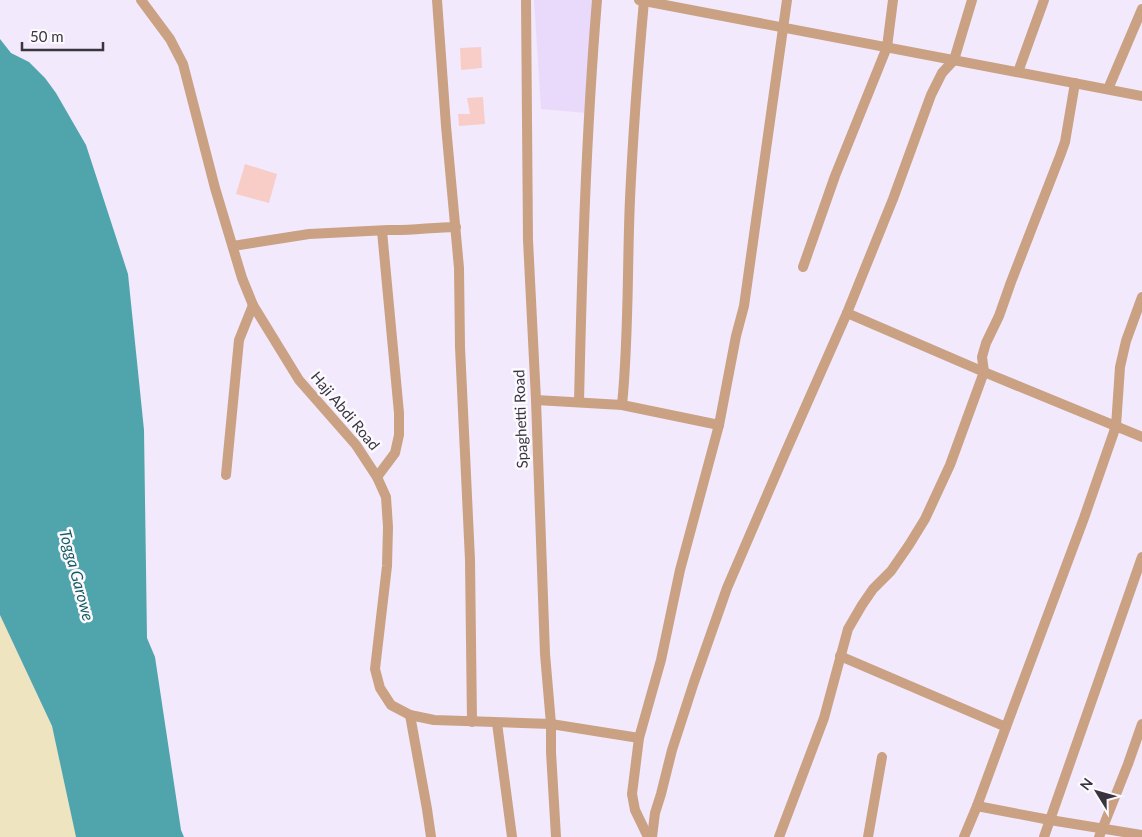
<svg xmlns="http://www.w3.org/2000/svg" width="1142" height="837" viewBox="0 0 1142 837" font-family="Lato,sans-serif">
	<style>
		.built { fill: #e9dafb }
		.sand { fill: #eee4bf }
		.water { fill: #50a5ad }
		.building { fill: #f8cdc7 }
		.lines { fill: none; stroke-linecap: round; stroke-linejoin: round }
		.street { stroke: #caa183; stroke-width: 10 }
		.labels { text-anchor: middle; stroke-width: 5; stroke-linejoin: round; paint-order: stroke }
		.street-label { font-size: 15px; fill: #39353f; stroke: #fcfaff }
		.water-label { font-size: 16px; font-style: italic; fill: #145c62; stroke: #fcfaff }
	</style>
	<rect width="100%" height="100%" fill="#f2e9fd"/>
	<path class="built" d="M534,0H594L587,113L541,109Z"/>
	<path class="sand" d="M0,615L52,726L76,837H0Z"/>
	<path class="water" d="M0,39L11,53L29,62L45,78L56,93L86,145L128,274L144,430L147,638L155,657L181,830L184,837H76L52,726L0,615Z"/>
	<g class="building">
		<path d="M481,47L482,68L461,70L460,48Z"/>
		<path d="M483,97L485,124L459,126L458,114H470L467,98Z"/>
		<path d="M245,164L277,174L269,203L236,194Z"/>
	</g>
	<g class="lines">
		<g class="street">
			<path d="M141,0L170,39L183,64L215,188L242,278L253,305L299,380L356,445L377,477L386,497L388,527L387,566L375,669L380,688L391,705L410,715L434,720L551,724L639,738"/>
			<path d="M437,0L446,126L459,268L460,347L470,560L472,722"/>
			<path d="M526,0L528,240L536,400L545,654L551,724V752L556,837"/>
			<path d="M639,0L1142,96"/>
			<path d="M1018,72L1044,0"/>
			<path d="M1108,89L1142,9"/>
			<path d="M233,246L309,234L388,230C411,231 433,227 456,227"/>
			<path d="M803,267L835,176L887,47L893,0"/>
			<path d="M847,313L984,372L1142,437"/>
			<path d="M536,400L622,405L719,425"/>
			<path d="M579,402C582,268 586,134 597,0"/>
			<path d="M622,405C629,336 627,268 630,199C633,133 638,67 644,1"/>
			<path d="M226,475L239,340L253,305"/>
			<path d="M377,477L395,453L399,435V413L382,231"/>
			<path d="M840,656L1006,727"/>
			<path d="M410,715L427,809L431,837"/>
			<path d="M497,723L512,837"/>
			<path d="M977,806L1050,820L1142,835"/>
			<path d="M648,837L635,810L632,794L639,738L661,660L680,570L719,425L736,336L744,306L787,0"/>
			<path d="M652,837L655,813L661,794L672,750L694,682L727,588L786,451L847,313L893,199L931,95L942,73L954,60L972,0"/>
			<path d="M779,837L824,718L848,629L862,605L873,589L891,571L909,545L925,519L950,465L984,372L982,357L986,343L999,316L1011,282L1030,233L1060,156L1065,142L1075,83"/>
			<path d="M868,837L882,757"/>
			<path d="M964,837L977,806L1006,727L1084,518L1116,426L1120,367L1126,341L1142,297"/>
			<path d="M1044,837L1142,557"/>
			<path d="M1099,837L1128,764L1142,724"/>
		</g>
	</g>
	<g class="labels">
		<g class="street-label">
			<text transform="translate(345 411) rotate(50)" y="5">Haji Abdi Road</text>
			<text transform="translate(521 419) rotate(-92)" y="5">Spaghetti Road</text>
		</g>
		<g class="water-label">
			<text transform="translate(77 575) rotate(75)" y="6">Togga Garowe</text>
		</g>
	</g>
	<g transform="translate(1097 792) rotate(307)" stroke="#fcfaff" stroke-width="4" paint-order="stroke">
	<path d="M0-4L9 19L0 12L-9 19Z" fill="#39353f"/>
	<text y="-8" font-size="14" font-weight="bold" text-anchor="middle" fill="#39353f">N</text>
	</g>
	<path d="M22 42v8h81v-8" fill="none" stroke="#39353f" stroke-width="2.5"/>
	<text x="30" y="42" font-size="15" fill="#39353f" stroke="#fcfaff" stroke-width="4" paint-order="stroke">50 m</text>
</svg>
